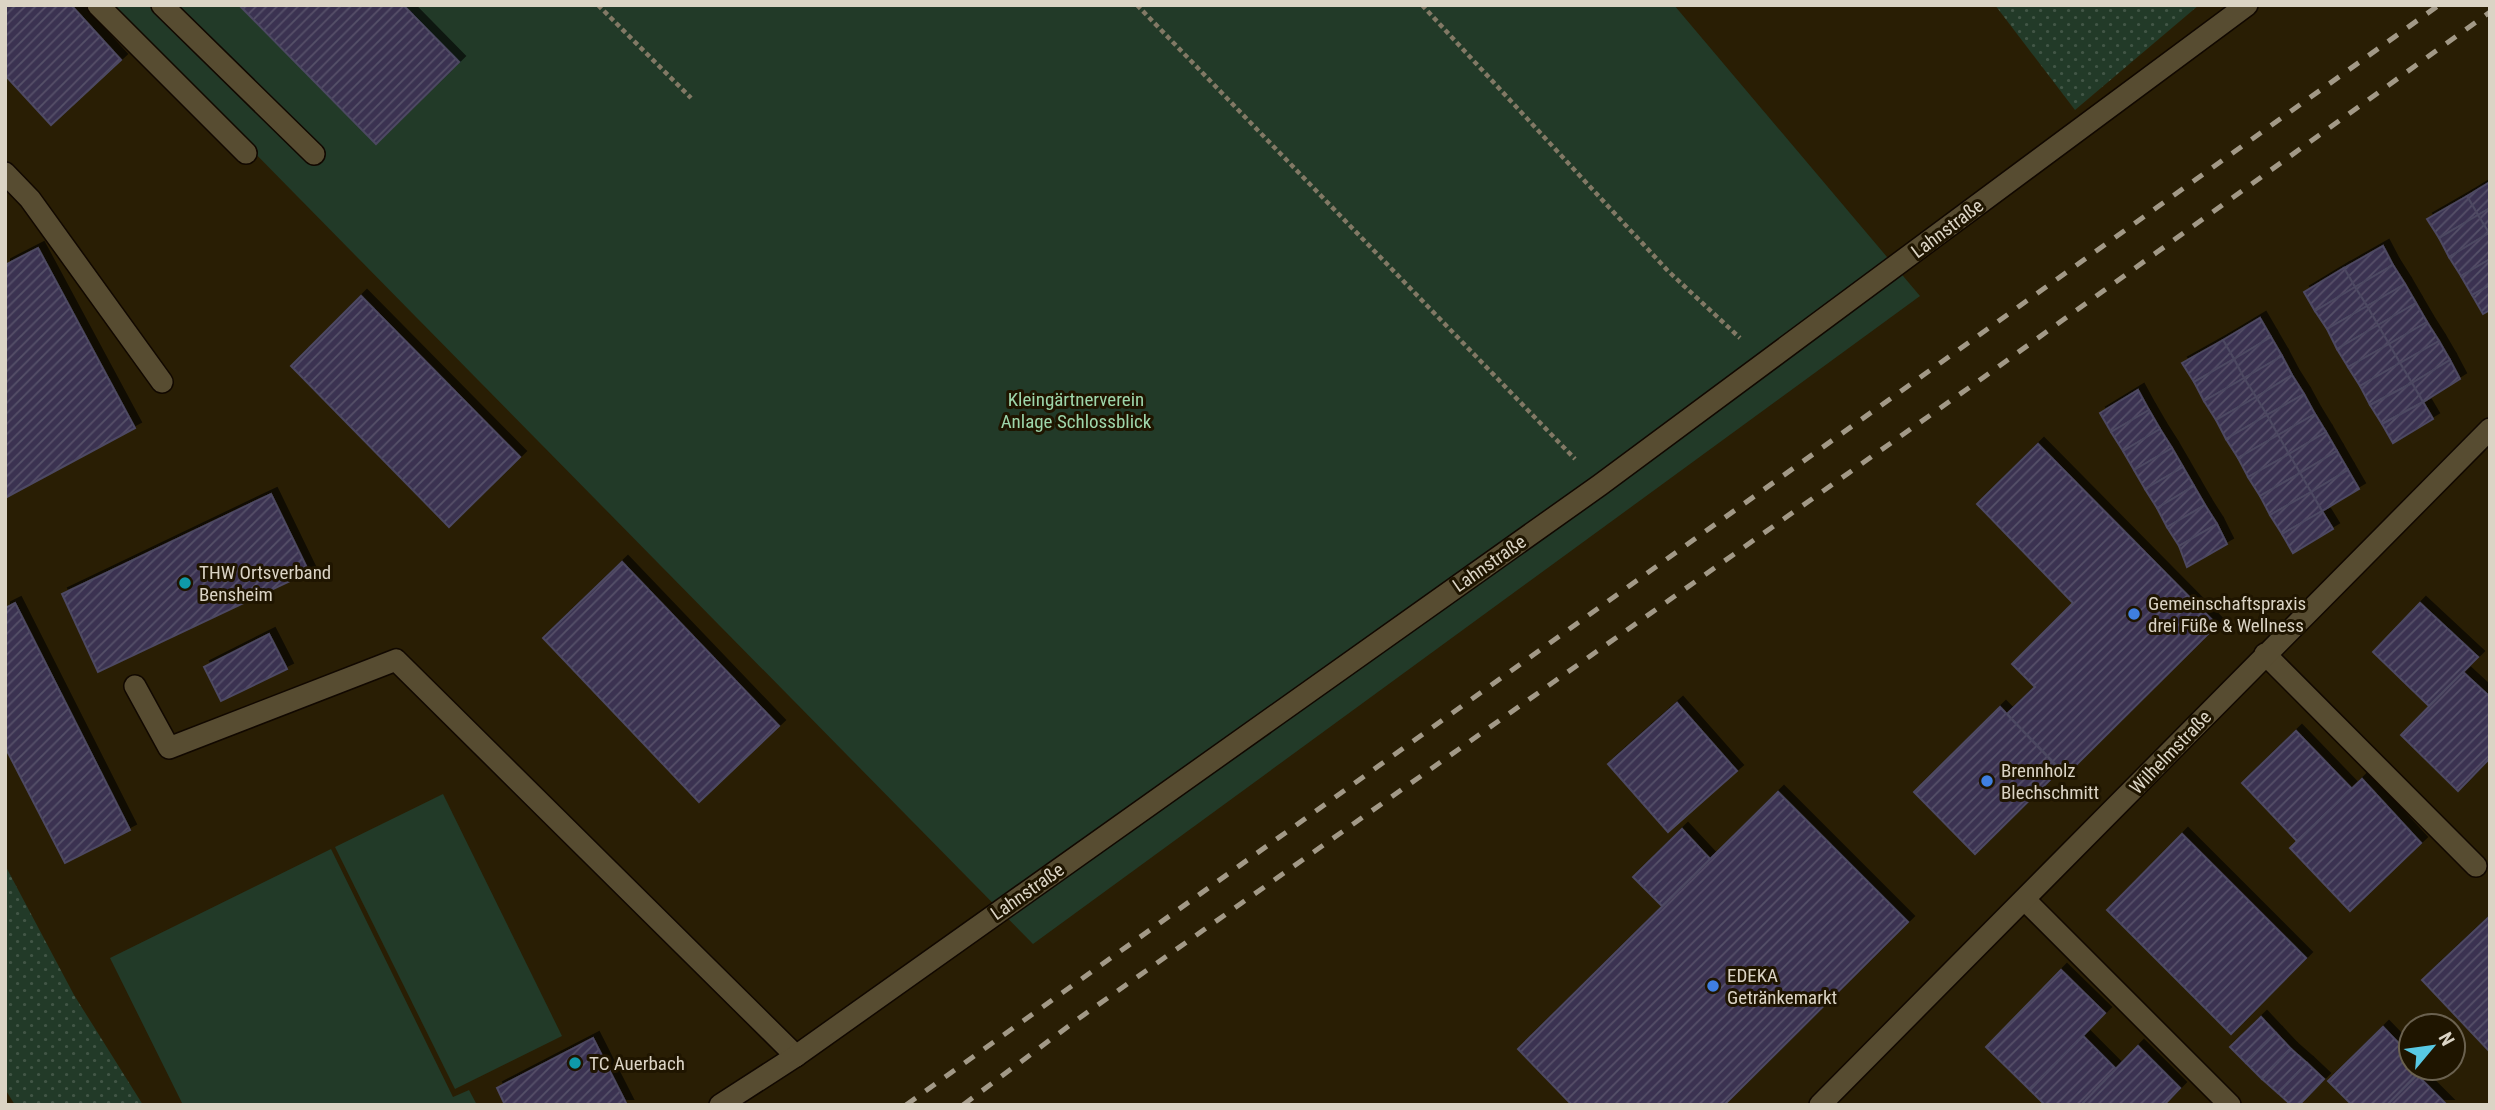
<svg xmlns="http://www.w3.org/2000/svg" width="2495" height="1110" viewBox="0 0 2495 1110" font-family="'Roboto Condensed',sans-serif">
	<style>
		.grass { fill: url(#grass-dots) }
		.garden { fill: #223a28 }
		.building { fill: url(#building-hatch); stroke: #4d4862; stroke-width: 2; filter: url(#shadow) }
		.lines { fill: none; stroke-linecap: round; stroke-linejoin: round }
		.minor-casing { stroke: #110800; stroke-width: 24 }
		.path { stroke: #827965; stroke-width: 4.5; stroke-dasharray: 5 3.5; stroke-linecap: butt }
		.minor { stroke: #574c31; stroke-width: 21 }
		.rail { stroke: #a29987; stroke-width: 5; stroke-dasharray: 12 12; stroke-linecap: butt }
		.culture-dot { fill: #0f9aa8; stroke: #1f1500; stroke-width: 2.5 }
		.shop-dot { fill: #3f7fe0; stroke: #1f1500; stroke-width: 2.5 }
		.labels { text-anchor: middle; stroke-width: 6; stroke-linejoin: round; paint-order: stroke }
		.street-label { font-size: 19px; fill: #dbd4c5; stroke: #1f1500 }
		.park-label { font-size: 19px; fill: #9ed6ab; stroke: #1f1500 }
		.poi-label { font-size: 19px; fill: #dbd4c5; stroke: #1f1500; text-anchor: start }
	</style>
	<defs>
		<pattern id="grass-dots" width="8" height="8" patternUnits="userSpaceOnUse" patternTransform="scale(1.75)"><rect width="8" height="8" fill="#223a28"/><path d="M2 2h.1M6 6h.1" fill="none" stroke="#425646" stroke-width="1.8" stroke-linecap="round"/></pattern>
		<pattern id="building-hatch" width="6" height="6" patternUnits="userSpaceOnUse" patternTransform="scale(1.75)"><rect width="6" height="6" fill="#3a3351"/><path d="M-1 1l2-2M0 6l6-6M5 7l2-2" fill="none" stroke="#565069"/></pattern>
		<filter id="shadow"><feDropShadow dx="6" dy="-6" stdDeviation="0" flood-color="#0009"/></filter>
	</defs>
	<rect width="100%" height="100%" fill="#291e04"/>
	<g class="grass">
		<path d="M1995,5H2199L2075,110Z"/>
		<path d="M5,865L74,995L143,1105H15L5,1089Z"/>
	</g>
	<g class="garden">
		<path d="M109,5H1674L1920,296L1033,944Z"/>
		<path d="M443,794L562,1036L455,1089L335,847Z"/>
		<path d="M331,849L453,1097L469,1090L477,1105H183L110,958Z"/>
	</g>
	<g class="building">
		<path d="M5,5H71L121,60L51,125L5,75Z"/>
		<path d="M239,5H403L459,62L376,144Z"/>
		<path d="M2490,182V208L2478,215L2467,196Z"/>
		<path d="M2467,196L2478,215L2439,238L2427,219Z"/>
		<path d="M2490,208V233H2489L2478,215Z"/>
		<path d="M2478,215L2489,233L2449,257L2439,238Z"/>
		<path d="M2489,233L2490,259L2461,276L2449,257Z"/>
		<path d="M2383,246L2393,265L2355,287L2344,268Z"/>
		<path d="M38,248L135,428L5,498V265Z"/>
		<path d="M2490,259V285L2472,295L2461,276Z"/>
		<path d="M2393,265L2405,284L2367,306L2355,287Z"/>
		<path d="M2344,268L2355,287L2315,311L2304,292Z"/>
		<path d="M2405,284L2416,303L2378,325L2367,306Z"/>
		<path d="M2490,285V310L2483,314L2472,295Z"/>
		<path d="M2355,287L2367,306L2327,329L2315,311Z"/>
		<path d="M361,296L520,457L449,527L291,366Z"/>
		<path d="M2416,303L2427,322L2389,344L2378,325Z"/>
		<path d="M2367,306L2378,325L2337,349L2327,329Z"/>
		<path d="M2260,318L2271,337L2234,359L2223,340Z"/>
		<path d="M2427,322L2439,341L2400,363L2389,344Z"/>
		<path d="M2378,325L2389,344L2348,367L2337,349Z"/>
		<path d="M2271,337L2282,356L2244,378L2234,359Z"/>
		<path d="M2223,340L2234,359L2194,382L2182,363Z"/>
		<path d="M2439,341L2450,360L2412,383L2400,363Z"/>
		<path d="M2389,344L2400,363L2360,386L2348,367Z"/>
		<path d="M2282,356L2292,375L2256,397L2244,378Z"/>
		<path d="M2234,359L2244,378L2204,401L2194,382Z"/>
		<path d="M2450,360L2460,379L2423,402L2412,383Z"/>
		<path d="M2400,363L2412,383L2370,405L2360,386Z"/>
		<path d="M2292,375L2304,394L2267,415L2256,397Z"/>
		<path d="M2244,378L2256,397L2216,420L2204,401Z"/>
		<path d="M2412,383L2423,402L2382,424L2370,405Z"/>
		<path d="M2138,390L2149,410L2111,432L2100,413Z"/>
		<path d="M2304,394L2315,414L2278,435L2267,415Z"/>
		<path d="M2256,397L2267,415L2226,439L2216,420Z"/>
		<path d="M2423,402L2433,419L2393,443L2382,424Z"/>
		<path d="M2149,410L2160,429L2123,451L2111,432Z"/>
		<path d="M2315,414L2326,432L2289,454L2278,435Z"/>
		<path d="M2267,415L2278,435L2238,458L2226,439Z"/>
		<path d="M2160,429L2172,448L2134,470L2123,451Z"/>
		<path d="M2326,432L2337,451L2300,473L2289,454Z"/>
		<path d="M2278,435L2289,454L2248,477L2238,458Z"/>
		<path d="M2038,444L2217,625L2066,775L2007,714L2035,687L2012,664L2073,603L1977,504Z"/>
		<path d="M2172,448L2183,467L2145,489L2134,470Z"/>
		<path d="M2337,451L2348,470L2311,492L2300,473Z"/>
		<path d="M2289,454L2300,473L2260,496L2248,477Z"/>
		<path d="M2183,467L2194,486L2157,508L2145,489Z"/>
		<path d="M2348,470L2359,489L2322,511L2311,492Z"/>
		<path d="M2300,473L2311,492L2270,515L2260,496Z"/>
		<path d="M2194,486L2205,505L2167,527L2157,508Z"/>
		<path d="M2311,492L2322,511L2282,534L2270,515Z"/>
		<path d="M271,494L309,572L98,672L62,594Z"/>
		<path d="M2205,505L2217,524L2179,546L2167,527Z"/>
		<path d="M2322,511L2333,529L2293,553L2282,534Z"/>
		<path d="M2217,524L2227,544L2187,567L2179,546Z"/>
		<path d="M622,562L779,726L699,802L543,638Z"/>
		<path d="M15,603L130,830L65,863L5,747V608Z"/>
		<path d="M2420,603L2478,657L2429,706L2373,652Z"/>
		<path d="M269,634L287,669L221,701L204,667Z"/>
		<path d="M2463,672L2490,697V758L2458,791L2401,735Z"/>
		<path d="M1677,703L1737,771L1668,832L1608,764Z"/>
		<path d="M2000,707L2060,770L1975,854L1914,792Z"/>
		<path d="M2296,731L2352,789L2297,841L2242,783Z"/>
		<path d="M2362,779L2421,843L2350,911L2290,848Z"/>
		<path d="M1778,792L1908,922L1724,1105H1572L1518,1049Z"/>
		<path d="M1682,829L1710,859L1662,906L1633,877Z"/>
		<path d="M2182,834L2306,958L2231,1034L2107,910Z"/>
		<path d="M2490,916V1052L2422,980Z"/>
		<path d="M2061,970L2105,1013L2030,1090L1986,1047Z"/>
		<path d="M2261,1017L2276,1033L2246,1063L2230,1047Z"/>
		<path d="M2383,1027L2411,1056V1068H2423L2387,1105H2352L2328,1081Z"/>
		<path d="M2276,1033L2291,1049L2262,1079L2246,1063Z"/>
		<path d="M2083,1036L2116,1069L2081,1105H2045L2030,1090Z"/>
		<path d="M593,1038L627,1105H505L497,1088Z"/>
		<path d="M2138,1046L2180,1088L2164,1105H2081Z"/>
		<path d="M2291,1049L2307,1063L2278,1093L2262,1079Z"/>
		<path d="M2307,1063L2324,1079L2299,1105H2291L2278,1093Z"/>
		<path d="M2417,1075L2447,1105H2387Z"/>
	</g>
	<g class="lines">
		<defs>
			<g id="minor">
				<path d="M98,5L246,153"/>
				<path d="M162,5L314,154"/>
				<path d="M5,173L30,199L162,382"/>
				<path d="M2265,654L2476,866"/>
				<path d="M135,686L169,748L396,660L796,1056"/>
				<path d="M2025,900L2230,1105"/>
				<path d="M720,1105L796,1056L1600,485L2247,5"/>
				<path d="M1820,1105L2490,429"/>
			</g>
		</defs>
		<use href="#minor" class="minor-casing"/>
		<g class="path">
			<path d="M598,5L691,98"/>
			<path d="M1137,5L1575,459"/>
			<path d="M1422,5L1668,271L1740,338"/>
		</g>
		<use href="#minor" class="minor"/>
		<g class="rail">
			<path d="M906,1105L2439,5"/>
			<path d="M963,1105L1078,1019L1977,382L2490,12"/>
		</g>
	</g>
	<g class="culture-dot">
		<circle cx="185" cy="583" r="7"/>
		<circle cx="575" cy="1063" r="7"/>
	</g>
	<g class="shop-dot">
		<circle cx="2134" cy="614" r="7"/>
		<circle cx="1987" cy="781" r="7"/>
		<circle cx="1713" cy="986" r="7"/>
	</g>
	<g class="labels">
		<g class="street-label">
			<text transform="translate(1947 228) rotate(-37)" y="7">Lahnstraße</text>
			<text transform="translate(1489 563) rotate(-35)" y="7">Lahnstraße</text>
			<text transform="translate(2170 752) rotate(-46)" y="7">Wilhelmstraße</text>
			<text transform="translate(1027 891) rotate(-35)" y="7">Lahnstraße</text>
		</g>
		<g class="park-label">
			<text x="1076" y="406">Kleingärtnerverein<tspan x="1076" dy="22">Anlage Schlossblick</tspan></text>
		</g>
		<g class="poi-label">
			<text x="199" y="579">THW Ortsverband<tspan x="199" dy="22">Bensheim</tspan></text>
			<text x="2148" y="610">Gemeinschaftspraxis<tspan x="2148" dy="22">drei Füße &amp; Wellness</tspan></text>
			<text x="2001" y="777">Brennholz<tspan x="2001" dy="22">Blechschmitt</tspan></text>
			<text x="1727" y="982">EDEKA<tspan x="1727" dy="22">Getränkemarkt</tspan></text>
			<text x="589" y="1070">TC Auerbach</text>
		</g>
	</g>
	<rect width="2495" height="1110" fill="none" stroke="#dbd4c5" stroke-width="14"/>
	<g transform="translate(2432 1047) rotate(61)"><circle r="33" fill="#1f1500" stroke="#6a614f" stroke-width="2"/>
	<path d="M0-5L12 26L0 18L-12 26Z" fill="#58c9e4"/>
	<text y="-10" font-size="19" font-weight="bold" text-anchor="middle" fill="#dbd4c5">N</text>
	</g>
</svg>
